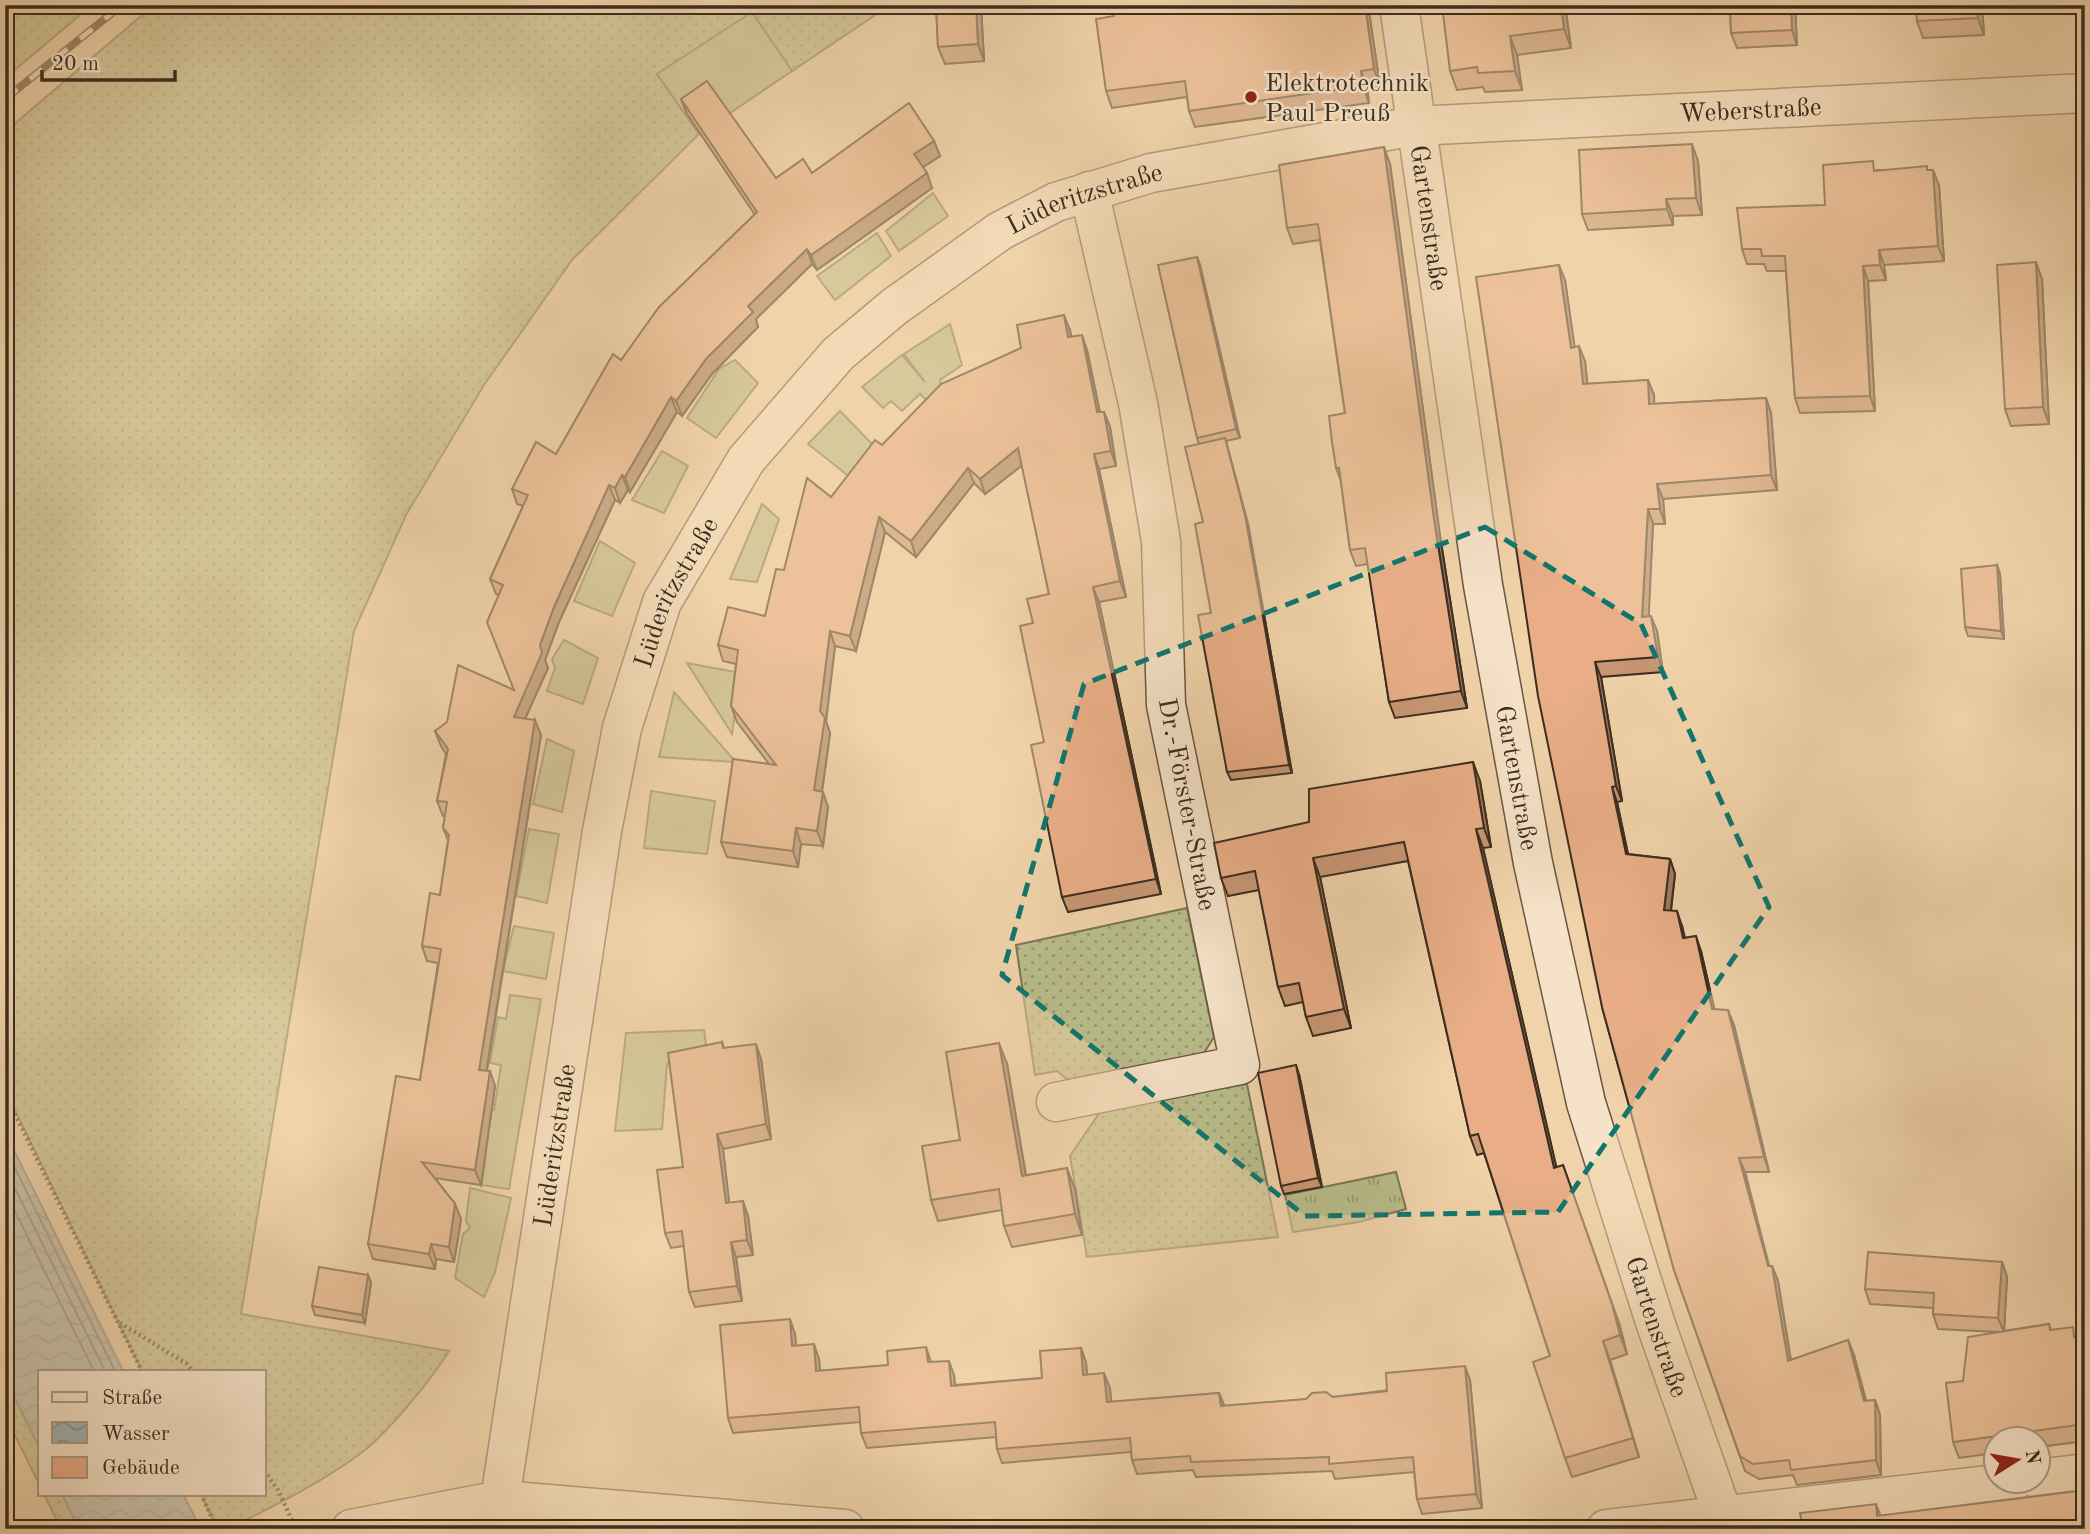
<svg xmlns="http://www.w3.org/2000/svg" width="2090" height="1534" viewBox="0 0 2090 1534" font-family="'Old Standard TT',serif">
	<style>
		.grass { fill: url(#grass-dots); stroke: #7a7656; stroke-width: 2 }
		.park { fill: url(#park-tufts); stroke: #7a7656; stroke-width: 2 }
		.garden { fill: #b8bd8a; stroke: #7a7656; stroke-width: 2 }
		.water { fill: url(#water-waves); stroke: #787e7a; stroke-width: 2 }
		.lines { fill: none; stroke-linecap: round; stroke-linejoin: round }
		.shore { stroke: #6e716b; stroke-width: 2 }
		.minor-casing { stroke: #685743; stroke-width: 41 }
		.path { stroke: #3b2e21; stroke-width: 4.5; stroke-dasharray: 2 3.5; stroke-linecap: butt }
		.minor { stroke: #f6e2c8; stroke-width: 38 }
		.rail-casing { stroke: #3b2e21; stroke-width: 8 }
		.rail { stroke: #f6e2c8; stroke-width: 5; stroke-dasharray: 16; stroke-linecap: butt }
		.wall { fill: #c89674; stroke: #3b2e21; stroke-width: 2 }
		.shaded-wall { fill: #a37a5e; stroke: #3b2e21; stroke-width: 2 }
		.building { fill: #e9ae87; stroke: #3b2e21; stroke-width: 2 }
		.marked { fill: none; stroke: #0f766e; stroke-width: 5; stroke-dasharray: 14 9; stroke-linejoin: round }
		.poi-dot { fill: #8f2418; stroke: #f6e2c8; stroke-width: 2.5 }
		.labels { text-anchor: middle; stroke-width: 5; stroke-linejoin: round; paint-order: stroke }
		.poi-label { font-size: 26px; fill: #3b2e21; stroke: #f6e2c8; text-anchor: start }
		.street-label { font-size: 26px; fill: #3b2e21; stroke: #f6e2c8 }
	</style>
	<defs>
		<pattern id="grass-dots" width="8" height="8" patternUnits="userSpaceOnUse" patternTransform="scale(1.75)"><rect width="8" height="8" fill="#b8bd8a"/><path d="M2 2h.1M6 6h.1" fill="none" stroke="#979a70" stroke-width="1.8" stroke-linecap="round"/></pattern>
		<pattern id="park-tufts" width="24" height="20" patternUnits="userSpaceOnUse" patternTransform="scale(1.75)"><rect width="24" height="20" fill="#b8bd8a"/><path d="M3 7l-1-3M5 7V3M7 7l1-3M15 17l-1-3M17 17v-4M19 17l1-3" fill="none" stroke="#979a70"/></pattern>
		<pattern id="water-waves" width="16" height="10" patternUnits="userSpaceOnUse" patternTransform="scale(1.75)"><rect width="16" height="10" fill="#a1b4b5"/><path d="M0 5q4-4 8 0t8 0" fill="none" stroke="#849393"/></pattern>
	</defs>
	<rect width="100%" height="100%" fill="#f1d3aa"/>
	<filter id="stains"><feTurbulence type="fractalNoise" baseFrequency=".00286" numOctaves="4"/><feColorMatrix values="0 0 0 0 .2 0 0 0 0 .09 0 0 0 0 .02 0 0 0 .5 -.17"/></filter>
	<radialGradient id="worn" r=".72"><stop offset=".6" stop-color="#630" stop-opacity="0"/><stop offset="1" stop-color="#630" stop-opacity=".3"/></radialGradient>
	<g class="grass">
		<path d="M5,5H92L5,78Z"/>
		<path d="M154,5H890L792,71L752,13L657,74L699,134L572,260L484,385L406,515L354,631L241,1314L449,1351C430,1381 388,1433 360,1454C319,1484 274,1506 228,1529H217L201,1494H264V1371H142L5,1090V132Z"/>
		<path d="M1187,908L1214,1037L1198,1062L1073,1084L1057,1071L1035,1075L1016,945Z"/>
		<path d="M1247,1084L1278,1237L1087,1257L1070,1156L1102,1109Z"/>
		<path d="M5,1378L40,1449V1486L5,1415Z"/>
		<path d="M44,1494H62L79,1529H61Z"/>
	</g>
	<path class="park" d="M1396,1172L1406,1209L1359,1222L1293,1232L1285,1195Z"/>
	<g class="garden">
		<path d="M752,12L792,71L699,134L657,74Z"/>
		<path d="M933,193L948,216L899,251L886,231Z"/>
		<path d="M877,233L891,256L835,300L817,276Z"/>
		<path d="M950,324L962,365L940,380L943,393L933,407L920,394L902,411L891,401L883,408L862,387L902,355L925,382L904,354Z"/>
		<path d="M735,360L758,383L716,438L687,418L719,369Z"/>
		<path d="M840,411L877,449L851,478L808,444Z"/>
		<path d="M662,451L688,466L664,513L632,500Z"/>
		<path d="M762,504L779,519L757,582L730,579Z"/>
		<path d="M600,541L635,563L612,616L574,601Z"/>
		<path d="M564,640L598,658L583,704L547,691L555,668L552,659Z"/>
		<path d="M687,663L741,673L732,734Z"/>
		<path d="M674,692L736,762L659,757Z"/>
		<path d="M547,739L574,751L562,812L533,804Z"/>
		<path d="M651,791L715,801L707,854L644,848Z"/>
		<path d="M529,829L559,834L547,903L516,896Z"/>
		<path d="M514,926L554,933L546,979L503,971Z"/>
		<path d="M510,995L541,999L509,1189L481,1185L485,1163L472,1160L481,1108L494,1110L501,1065L490,1063L498,1017L506,1019Z"/>
		<path d="M704,1030L708,1058L667,1064L662,1129L615,1131L626,1033Z"/>
		<path d="M470,1188L511,1198L495,1272L484,1297L455,1278L463,1234L470,1228L466,1221Z"/>
	</g>
	<g class="water">
		<path d="M5,1132L123,1371H40V1449L5,1378Z"/>
		<path d="M62,1494H183L201,1529H79Z"/>
	</g>
	<g class="lines">
		<g class="shore">
			<path d="M5,1148L115,1371"/>
			<path d="M5,1168L105,1371"/>
			<path d="M5,1191L94,1371"/>
		</g>
		<defs>
			<g id="minor">
				<path id="s1" d="M1399,5L1483,585L1533,863L1586,1103L1655,1322L1728,1529"/>
				<path d="M1056,1102L1240,1065L1166,705L1161,541L1138,403L1089,191"/>
				<path d="M2038,1479L2085,1473"/>
				<path id="s2" d="M500,1500L602,831L622,728L662,602L746,460L838,354L894,307L1000,231L1056,202L1151,173L1415,126L2085,93"/>
				<path d="M351,1529L500,1500L845,1529"/>
				<path d="M1606,1529L2013,1482"/>
			</g>
		</defs>
		<use href="#minor" class="minor-casing"/>
		<g class="path">
			<path d="M5,1094L142,1371"/>
			<path d="M120,1323L187,1364L192,1371"/>
			<path d="M264,1471L278,1490L296,1529"/>
			<path d="M201,1494L217,1529"/>
		</g>
		<use href="#minor" class="minor"/>
		<defs>
			<path id="rail" d="M5,99L122,5"/>
		</defs>
		<use href="#rail" class="rail-casing"/>
		<use href="#rail" class="rail"/>
	</g>
	<g class="wall">
		<path d="M936,5H981L984,61L945,64L938,47Z"/>
		<path d="M1368,5L1380,86L1367,87L1369,103L1195,127L1189,111L1187,97L1112,108L1106,91L1114,16Z"/>
		<path d="M1565,5L1571,48L1517,55L1522,90L1485,92L1483,87L1457,90L1450,71Z"/>
		<path d="M1730,5H1795L1797,45L1737,48L1731,33Z"/>
		<path d="M1916,5H1982L1984,35L1923,38L1917,21Z"/>
		<path d="M681,99L776,178L812,173L934,141L940,156L923,167L932,188L817,270L812,264L756,319L758,327L712,374L682,416L677,412L630,492L628,490L620,503L615,500L559,622L545,660L548,668L525,719L541,735L487,1071L495,1086L481,1185L435,1178L455,1204L461,1219L454,1262L436,1259L435,1269L373,1259L368,1244L420,1080L438,963L427,961L422,946L440,895L448,840L443,828L445,816H443L437,801L446,754L441,746L435,731L513,689L499,595L496,594L490,579L523,506L517,504L512,489L556,454L755,215L687,114Z"/>
		<path d="M1698,161L1702,215L1673,216V225L1588,230L1582,214Z"/>
		<path d="M1390,164L1440,536L1467,708L1395,718L1389,702L1368,564L1356,566L1350,550L1341,481L1336,468L1345,413L1320,240L1293,244L1287,228Z"/>
		<path d="M1877,170H1928L1939,185L1944,261L1884,265L1886,280L1868,281L1875,411L1800,413L1795,398L1786,271H1767L1764,264H1747L1742,249L1825,205Z"/>
		<path d="M1197,257L1200,265L1240,438L1226,441L1248,524L1292,773L1231,780L1227,772L1211,613L1203,522L1199,444L1197,438Z"/>
		<path d="M2042,279L2049,424L2011,426L2005,409Z"/>
		<path d="M1565,280L1574,347L1585,361L1587,384L1648,380L1654,395V404L1766,398L1771,413L1777,490L1663,499L1665,524H1653L1648,616L1657,631L1663,672L1601,677L1622,801L1617,802L1628,854L1670,859L1675,874L1671,911L1682,926L1685,938L1701,951L1714,1009L1734,1025L1769,1172H1745L1769,1266H1772L1778,1281L1791,1360L1848,1340L1854,1355L1866,1401L1875,1400L1880,1415L1881,1475L1797,1485L1793,1475L1759,1479L1745,1471L1674,1270L1602,1007Z"/>
		<path d="M1070,330L1071,337L1087,350L1100,412H1104L1110,427L1116,466L1099,469L1126,597L1099,602L1161,894L1068,912L1062,897L1044,742L1033,623L1049,594L1022,465L985,494L974,483L916,557L885,532L856,651L835,646L826,721L830,733L822,791L828,807L823,846L801,844L798,867L727,857L721,842L769,764L737,722L731,706L736,664L723,661L718,645L765,616L784,570L831,497L882,445Z"/>
		<path d="M1997,565L2000,574L2004,639L1968,636L1965,627Z"/>
		<path d="M1480,781L1491,847L1483,848L1556,1167L1619,1323L1627,1354L1610,1360L1639,1457L1572,1477L1565,1458L1550,1356L1484,1153L1477,1155L1470,1136L1408,861L1320,877L1351,1028L1313,1036L1306,1017L1303,1002L1285,1006L1278,987L1259,890L1228,896L1221,878L1309,822Z"/>
		<path d="M722,1042L724,1048L761,1059L771,1139L723,1149L729,1203L748,1216L753,1255L736,1257L742,1301L695,1307L689,1292L684,1246L671,1248L665,1233L683,1167Z"/>
		<path d="M1007,1064L1026,1175L1075,1189L1082,1235L1012,1247L1004,1226L1002,1210L938,1221L931,1200L960,1140Z"/>
		<path d="M1299,1074L1322,1187L1284,1194L1281,1186Z"/>
		<path d="M2002,1262L2007,1277L2004,1331L2049,1324L2051,1330L2076,1337L2085,1335V1441L2038,1447V1439H1996V1453L1959,1458L1953,1442L1963,1381L1997,1332L1938,1329L1933,1314V1308L1870,1304L1865,1289Z"/>
		<path d="M368,1275L371,1283L365,1323L315,1315L312,1306Z"/>
		<path d="M795,1334L796,1346L819,1359L820,1371L932,1362L954,1375L955,1385L1042,1378L1081,1348L1086,1363L1087,1375L1110,1388L1111,1402L1219,1393L1224,1406L1333,1397L1470,1380L1482,1508L1422,1514L1417,1499L1414,1472L1335,1479L1332,1471L1196,1477L1193,1470L1137,1474L1132,1460L1131,1452L1002,1463L997,1449L996,1437L867,1448L861,1433L860,1422L733,1433L728,1418Z"/>
	</g>
	<g class="shaded-wall">
		<path d="M976,5H981L984,61L978,44Z"/>
		<path d="M1365,5H1368L1380,86L1374,69Z"/>
		<path d="M1561,5H1565L1571,48L1564,29Z"/>
		<path d="M1791,5H1795L1797,45L1792,30Z"/>
		<path d="M1977,5H1982L1984,35L1978,18Z"/>
		<path d="M1510,36L1517,55L1522,90L1515,71Z"/>
		<path d="M1361,71L1367,87L1369,103L1363,86Z"/>
		<path d="M934,141L940,156L920,169L914,154Z"/>
		<path d="M1692,144L1698,161L1702,215L1696,198Z"/>
		<path d="M1384,147L1390,164L1440,536L1467,708L1461,691L1434,519Z"/>
		<path d="M1933,170L1939,185L1944,261L1938,246Z"/>
		<path d="M927,173L932,188L817,270L811,255Z"/>
		<path d="M1666,199L1673,216V225L1667,209Z"/>
		<path d="M807,249L812,264L756,319L758,327L712,374L682,416L676,401L706,359L748,306Z"/>
		<path d="M1879,250L1884,265L1886,280L1880,265Z"/>
		<path d="M1197,257L1200,265L1240,438L1236,429Z"/>
		<path d="M2036,262L2042,279L2049,424L2043,407Z"/>
		<path d="M1559,265L1565,280L1577,363L1571,348Z"/>
		<path d="M1863,266L1868,281L1875,411L1870,396Z"/>
		<path d="M1064,315L1070,330L1074,353L1068,337Z"/>
		<path d="M1082,335L1087,350L1103,428L1097,412Z"/>
		<path d="M1579,346L1585,361L1589,399L1583,384Z"/>
		<path d="M1648,380L1654,395L1655,419L1649,404Z"/>
		<path d="M671,397L677,412L630,492L625,477Z"/>
		<path d="M1766,398L1771,413L1777,490L1771,475Z"/>
		<path d="M1104,412L1110,427L1116,466L1111,451Z"/>
		<path d="M1225,438L1248,524L1292,773L1289,765Z"/>
		<path d="M1018,448L1024,464L985,494L980,479Z"/>
		<path d="M1094,454L1099,469L1126,597L1120,581Z"/>
		<path d="M968,468L974,483L916,557L911,541Z"/>
		<path d="M622,475L628,490L620,503L615,488Z"/>
		<path d="M1657,484L1663,499L1665,524L1660,509Z"/>
		<path d="M609,485L615,500L559,622L545,660L548,668L519,732L514,717L540,645L554,607Z"/>
		<path d="M1648,509L1653,524L1648,632L1642,617Z"/>
		<path d="M879,517L885,532L856,651L850,636Z"/>
		<path d="M1997,565L2000,574L2004,639L2001,631Z"/>
		<path d="M1093,587L1099,602L1161,894L1156,879Z"/>
		<path d="M1651,616L1657,631L1663,672L1658,657Z"/>
		<path d="M830,631L835,646L826,721L830,733L820,806L814,790L820,711Z"/>
		<path d="M1595,662L1601,677L1622,801L1616,786Z"/>
		<path d="M535,720L541,735L484,1085L479,1070Z"/>
		<path d="M1473,762L1480,781L1491,847L1484,828Z"/>
		<path d="M1612,787L1617,802L1631,869L1626,854Z"/>
		<path d="M823,792L828,807L823,846L817,831Z"/>
		<path d="M796,828L801,844L798,867L793,851Z"/>
		<path d="M1476,829L1483,848L1561,1187L1554,1168Z"/>
		<path d="M1313,858L1320,877L1351,1028L1344,1009Z"/>
		<path d="M1670,859L1675,874L1669,925L1664,910Z"/>
		<path d="M1677,911L1682,926L1688,953L1683,938Z"/>
		<path d="M1696,936L1701,951L1718,1024L1712,1009Z"/>
		<path d="M1728,1010L1734,1025L1769,1172L1764,1157Z"/>
		<path d="M999,1043L1007,1064L1029,1196L1022,1176Z"/>
		<path d="M756,1044L761,1059L771,1139L766,1124Z"/>
		<path d="M1296,1065L1299,1074L1322,1187L1318,1178Z"/>
		<path d="M490,1071L495,1086L481,1185L475,1170Z"/>
		<path d="M717,1134L723,1149L731,1218L726,1203Z"/>
		<path d="M1739,1158L1745,1172L1773,1281L1768,1266Z"/>
		<path d="M1563,1165L1619,1323L1627,1354L1620,1335Z"/>
		<path d="M1067,1168L1075,1189L1082,1235L1075,1214Z"/>
		<path d="M743,1201L748,1216L753,1255L747,1240Z"/>
		<path d="M455,1204L461,1219L454,1262L449,1247Z"/>
		<path d="M731,1242L736,1257L742,1301L737,1286Z"/>
		<path d="M431,1244L436,1259L435,1269L429,1254Z"/>
		<path d="M2002,1262L2007,1277L2004,1332L1998,1318Z"/>
		<path d="M1772,1266L1778,1281L1793,1376L1788,1361Z"/>
		<path d="M368,1275L371,1283L365,1323L362,1315Z"/>
		<path d="M790,1319L795,1334L797,1360L792,1346Z"/>
		<path d="M1848,1340L1854,1355L1870,1416L1864,1401Z"/>
		<path d="M1603,1341L1610,1360L1639,1457L1633,1438Z"/>
		<path d="M814,1344L819,1359L821,1385L816,1371Z"/>
		<path d="M926,1347L931,1362L933,1377L928,1362Z"/>
		<path d="M1081,1348L1086,1363L1088,1389L1083,1375Z"/>
		<path d="M949,1361L954,1375L956,1400L951,1386Z"/>
		<path d="M1465,1366L1470,1380L1482,1508L1476,1494Z"/>
		<path d="M1104,1373L1110,1388L1112,1416L1107,1402Z"/>
		<path d="M1219,1393L1225,1407L1221,1406Z"/>
		<path d="M1875,1400L1880,1415L1881,1475L1876,1460Z"/>
		<path d="M1876,1504L1882,1519L1877,1516Z"/>
	</g>
	<g class="building">
		<path d="M936,5H976L978,44L938,47Z"/>
		<path d="M1143,5H1365L1374,69L1361,71L1363,86L1189,111L1185,81L1106,91L1096,19L1114,16L1113,9Z"/>
		<path d="M1442,5H1561L1564,29L1510,36L1515,71L1478,73L1477,67L1450,71Z"/>
		<path d="M1730,5H1791L1792,30L1731,33Z"/>
		<path d="M1916,5H1977L1978,18L1917,21Z"/>
		<path d="M707,81L776,178L803,159L812,173L909,103L934,141L914,154L927,173L811,255L807,249L748,306L753,312L706,359L676,401L671,397L625,477L622,475L615,488L609,485L554,607L540,645L542,653L514,717L535,720L479,1070L490,1071L475,1170L422,1162L455,1204L449,1247L431,1244L429,1254L368,1244L396,1076L420,1080L441,949L422,946L430,893L440,895L449,835L443,828L447,802L437,801L448,749L435,731L447,722L458,665L514,690L487,622L503,585L490,579L528,495L512,489L536,442L556,454L613,354L621,360L659,307L757,212L681,99Z"/>
		<path d="M1692,144L1696,198L1666,199L1667,209L1582,214L1579,150Z"/>
		<path d="M1384,147L1434,519L1461,691L1389,702L1365,548L1350,550L1339,468H1336L1332,442L1329,416L1345,413L1318,224L1287,228L1279,165Z"/>
		<path d="M1873,161L1874,171L1927,166V170H1933L1938,246L1879,250L1880,265L1863,266L1870,396L1795,398L1785,256H1762L1761,249H1742L1737,208L1825,205L1823,165Z"/>
		<path d="M1197,257L1236,429L1197,438L1158,265Z"/>
		<path d="M2036,262L2043,407L2005,409L1997,265Z"/>
		<path d="M1559,265L1571,348L1579,346L1583,384L1648,380L1649,404L1766,398L1771,475L1657,484L1660,509H1648L1642,617L1651,616L1658,657L1595,662L1616,786L1612,787L1626,854L1670,859L1664,910L1677,911L1683,938L1696,936L1712,1009L1728,1010L1764,1157L1739,1158L1768,1266H1772L1788,1361L1848,1340L1864,1401L1875,1400L1876,1460L1791,1470L1789,1460L1753,1464L1740,1456L1674,1270L1602,1007L1538,696L1476,277Z"/>
		<path d="M1064,315L1068,337L1082,335L1097,412H1104L1111,451L1094,454L1120,581L1093,587L1156,879L1062,897L1031,745L1044,742L1020,626L1033,623L1027,599L1049,594L1018,448L980,479L968,468L911,541L879,517L850,636L830,631L820,711L825,718L814,790L823,792L817,831L796,828L793,851L721,842L733,759L776,765L731,706L738,650L718,645L728,607L765,616L776,569L784,570L807,478L831,497L875,440L882,445L941,384L1021,348L1017,325Z"/>
		<path d="M1225,438L1245,515L1289,765L1227,772L1198,615L1211,613L1195,524L1203,522L1185,447Z"/>
		<path d="M1997,565L2001,631L1965,627L1961,569Z"/>
		<path d="M1473,762L1484,828L1476,829L1554,1168L1563,1165L1612,1304L1620,1335L1603,1341L1633,1438L1565,1458L1533,1362L1550,1356L1478,1134L1470,1136L1404,842L1313,858L1344,1009L1306,1017L1299,983L1278,987L1255,871L1221,878L1214,843L1309,822V789Z"/>
		<path d="M722,1042L723,1048L756,1044L766,1124L717,1134L726,1203L743,1201L747,1240L731,1242L737,1286L689,1292L682,1231L665,1233L657,1170L683,1167L668,1053Z"/>
		<path d="M999,1043L1022,1176L1067,1168L1075,1214L1004,1226L999,1189L931,1200L922,1146L960,1140L946,1052Z"/>
		<path d="M1296,1065L1318,1178L1281,1186L1258,1073Z"/>
		<path d="M1868,1252L2002,1262L1998,1318L1933,1314L1934,1293L1865,1289Z"/>
		<path d="M319,1267L368,1275L362,1315L312,1306Z"/>
		<path d="M790,1319L792,1346L814,1344L816,1371L888,1365L887,1351L926,1347L928,1362L949,1361L951,1386L1042,1378L1040,1351L1081,1348L1083,1375L1104,1373L1107,1402L1219,1393L1221,1406L1306,1399L1312,1393L1326,1392L1333,1397L1387,1391L1386,1373L1465,1366L1476,1494L1417,1499L1413,1457L1329,1464V1457L1191,1462L1190,1456L1132,1460L1130,1438L997,1449L995,1422L861,1433L859,1407L728,1418L720,1325Z"/>
		<path d="M2049,1324L2050,1330L2073,1327L2074,1337L2085,1335V1424L1953,1442L1946,1383L1963,1381L1968,1337Z"/>
		<path d="M2085,1490V1529H1775L1802,1525L1800,1513L1876,1504L1877,1516Z"/>
	</g>
	<path d="M0 0H2090V1534H0ZM1485,527L1641,624L1769,907L1558,1212L1305,1216L1002,975L1084,684Z" fill="#f1d3aa" fill-opacity=".55" fill-rule="evenodd"/>
	<path class="marked" d="M1485,527L1641,624L1769,907L1558,1212L1305,1216L1002,975L1084,684Z"/>
	<circle class="poi-dot" cx="1251" cy="97" r="7"/>
	<g class="labels">
		<g class="poi-label">
			<text x="1265" y="91">Elektrotechnik<tspan x="1265" dy="30">Paul Preuß</tspan></text>
		</g>
		<g class="street-label">
			<text dy="9" stroke="none"><textPath href="#s2" startOffset="2189">Weberstraße</textPath></text>
			<text dy="9" stroke="none"><textPath href="#s2" startOffset="1514">Lüderitzstraße</textPath></text>
			<text dy="9" stroke="none"><textPath href="#s1" startOffset="215">Gartenstraße</textPath></text>
			<text dy="9" stroke="none"><textPath href="#s2" startOffset="928">Lüderitzstraße</textPath></text>
			<text dy="9" stroke="none"><textPath href="#s1" startOffset="782">Gartenstraße</textPath></text>
			<text transform="translate(1188 804) rotate(79)" y="9">Dr.-Förster-Straße</text>
			<text dy="9" stroke="none"><textPath href="#s2" startOffset="359">Lüderitzstraße</textPath></text>
			<text dy="9" stroke="none"><textPath href="#s1" startOffset="1349">Gartenstraße</textPath></text>
		</g>
	</g>
	<rect width="2090" height="1534" fill="none" stroke="#f1d3aa" stroke-width="28"/>
	<rect x="7" y="7" width="2076" height="1520" fill="none" stroke="#3b2e21" stroke-width="3.5"/>
	<rect x="14" y="14" width="2062" height="1506" fill="none" stroke="#3b2e21" stroke-width="2"/>
	<rect x="38" y="1370" width="228" height="126" fill="#f6e2c8" stroke="#ab9a85" stroke-width="2"/>
	<rect x="52" y="1392" width="35" height="10" fill="#f6e2c8" stroke="#ab9a85" stroke-width="2"/>
	<text x="102" y="1404" font-size="21" fill="#3b2e21">Straße</text>
	<rect x="52" y="1422" width="35" height="21" fill="url(#water-waves)" stroke="#ab9a85" stroke-width="2"/>
	<text x="102" y="1440" font-size="21" fill="#3b2e21">Wasser</text>
	<rect x="52" y="1457" width="35" height="21" fill="#e9ae87" stroke="#ab9a85" stroke-width="2"/>
	<text x="102" y="1474" font-size="21" fill="#3b2e21">Gebäude</text>
	<g transform="translate(2017 1460) rotate(79)"><circle r="33" fill="#f6e2c8" stroke="#ab9a85" stroke-width="2"/>
	<path d="M0-5L12 26L0 18L-12 26Z" fill="#8f2418"/>
	<text y="-10" font-size="19" font-weight="bold" text-anchor="middle" fill="#3b2e21">N</text>
	</g>
	<path d="M42 70v10h133v-10" fill="none" stroke="#3b2e21" stroke-width="3.5"/>
	<text x="52" y="70" font-size="21" fill="#3b2e21" stroke="#f6e2c8" stroke-width="5" paint-order="stroke">20 m</text>
	<rect width="100%" height="100%" filter="url(#stains)"/>
	<rect width="100%" height="100%" fill="url(#worn)"/>
</svg>
